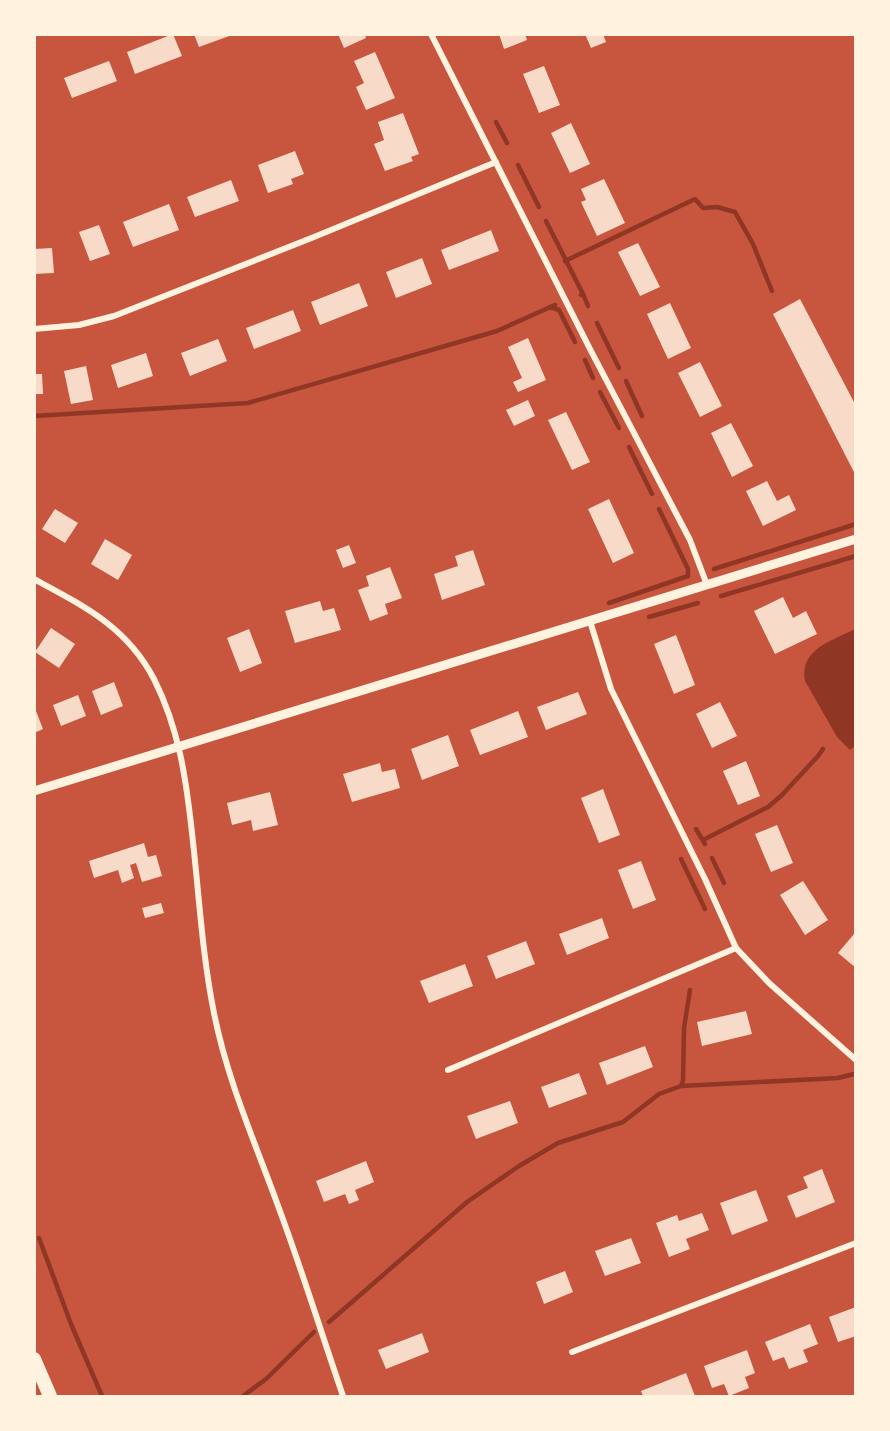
<svg xmlns="http://www.w3.org/2000/svg" width="890" height="1431" viewBox="0 0 890 1431" font-family="Raleway,sans-serif">
	<style>
		.water { fill: #8f3625 }
		.lines { fill: none; stroke-linecap: round; stroke-linejoin: round }
		.stream { stroke: #8f3625; stroke-width: 4.5 }
		.building { fill: #f7dbc8 }
		.minor { stroke: #fff3e0; stroke-width: 6 }
		.tertiary { stroke: #fff3e0; stroke-width: 9 }
		.motorway { stroke: #fff3e0; stroke-width: 14 }
	</style>
	<rect width="100%" height="100%" fill="#c8553d"/>
	<path class="water" d="M855,629V746L850,750L837,737L805,681C799,649 832,641 855,629Z"/>
	<g class="lines">
		<g class="stream">
			<path d="M496,122L507,143"/>
			<path d="M518,165L539,207"/>
			<path d="M546,221L583,294L581,295"/>
			<path d="M565,261L695,199L703,208L717,207L735,212L753,244L772,291"/>
			<path d="M583,294L588,306"/>
			<path d="M550,307L559,310L575,342"/>
			<path d="M597,323L619,368"/>
			<path d="M585,360L593,378"/>
			<path d="M626,381L642,416"/>
			<path d="M600,392L619,428"/>
			<path d="M34,416L248,403L497,331L555,305"/>
			<path d="M629,447L652,494"/>
			<path d="M714,569L856,524"/>
			<path d="M721,596L856,556"/>
			<path d="M609,603L688,576V569L659,509"/>
			<path d="M649,617L698,603"/>
			<path d="M696,829L705,844"/>
			<path d="M703,840L768,807L782,795L818,756L823,749"/>
			<path d="M712,858L724,883"/>
			<path d="M681,859L705,909"/>
			<path d="M681,1086L683,1081L684,1028L690,990"/>
			<path d="M39,1238L71,1324L102,1396"/>
			<path d="M329,1322L467,1202L519,1166L558,1143L623,1122L659,1094L681,1086L838,1078L854,1074"/>
			<path d="M243,1396L266,1379L314,1332"/>
		</g>
	</g>
	<g class="building">
		<path d="M173,34L182,56L135,74L127,52Z"/>
		<path d="M194,34H232V35L199,47Z"/>
		<path d="M338,34H365L366,38L344,48Z"/>
		<path d="M499,34H525L527,40L504,49Z"/>
		<path d="M585,34H603L606,42L591,48Z"/>
		<path d="M375,52L395,98L366,110L356,87L364,83L354,61Z"/>
		<path d="M109,61L117,81L72,98L64,78Z"/>
		<path d="M544,66L560,105L539,113L523,74Z"/>
		<path d="M403,113L419,154L411,157L413,161L385,171L374,144L384,140L378,122Z"/>
		<path d="M571,123L590,164L570,173L551,133Z"/>
		<path d="M295,151L304,174L291,179L293,184L268,193L258,165Z"/>
		<path d="M604,179L625,223L597,236L581,202L586,200L581,189Z"/>
		<path d="M231,180L239,201L195,217L187,197Z"/>
		<path d="M169,204L179,230L133,247L123,222Z"/>
		<path d="M99,225L110,254L90,261L79,232Z"/>
		<path d="M491,230L499,251L449,270L441,250Z"/>
		<path d="M638,243L660,287L640,296L618,252Z"/>
		<path d="M52,248L54,273L34,274V249Z"/>
		<path d="M422,258L432,284L396,298L386,272Z"/>
		<path d="M359,283L368,306L320,325L311,302Z"/>
		<path d="M800,299L856,406V476L773,314Z"/>
		<path d="M670,303L691,348L668,359L647,314Z"/>
		<path d="M293,310L301,331L254,349L246,328Z"/>
		<path d="M528,338L546,380L518,392L513,382L522,378L508,347Z"/>
		<path d="M218,339L227,361L190,376L181,353Z"/>
		<path d="M146,353L153,376L118,388L111,365Z"/>
		<path d="M700,362L722,406L700,417L678,373Z"/>
		<path d="M86,366L93,400L71,404L64,371Z"/>
		<path d="M34,374H42L43,394H34Z"/>
		<path d="M528,400L535,416L514,426L506,410Z"/>
		<path d="M566,412L590,462L572,470L548,420Z"/>
		<path d="M731,423L753,466L732,477L711,433Z"/>
		<path d="M767,481L777,501L789,495L796,510L763,526L746,491Z"/>
		<path d="M609,499L634,553L613,563L588,509Z"/>
		<path d="M55,509L78,523L65,543L42,529Z"/>
		<path d="M105,539L132,555L118,580L91,564Z"/>
		<path d="M349,545L356,563L343,568L336,550Z"/>
		<path d="M473,550L485,585L442,600L434,574L458,566L455,556Z"/>
		<path d="M390,567L402,598L385,604L388,614L370,621L358,590L369,586L366,576Z"/>
		<path d="M783,597L793,618L806,611L817,634L775,654L754,611Z"/>
		<path d="M320,601L323,611L334,608L341,630L295,643L285,611Z"/>
		<path d="M51,628L75,644L59,668L35,652Z"/>
		<path d="M249,629L262,663L240,672L227,638Z"/>
		<path d="M676,635L695,685L674,694L654,644Z"/>
		<path d="M114,682L123,706L101,715L92,691Z"/>
		<path d="M578,692L587,714L546,730L537,707Z"/>
		<path d="M78,695L86,716L61,726L53,705Z"/>
		<path d="M720,702L737,736L712,748L696,714Z"/>
		<path d="M34,706L43,729L34,733Z"/>
		<path d="M518,711L528,737L480,755L470,730Z"/>
		<path d="M448,735L459,766L422,780L411,749Z"/>
		<path d="M746,761L760,796L738,805L723,771Z"/>
		<path d="M380,763L382,772L395,769L400,788L352,802L343,774Z"/>
		<path d="M603,789L620,835L599,843L581,798Z"/>
		<path d="M270,792L278,825L253,831L251,820L232,825L227,803Z"/>
		<path d="M777,825L793,863L771,872L755,834Z"/>
		<path d="M144,843L148,857L156,855L162,876L142,882L136,863L130,865L134,878L122,883L118,870L94,878L89,861Z"/>
		<path d="M641,861L656,900L633,909L618,870Z"/>
		<path d="M803,881L828,920L805,935L780,895Z"/>
		<path d="M161,903L164,913L145,918L142,908Z"/>
		<path d="M602,918L609,938L567,955L559,934Z"/>
		<path d="M854,934L856,935V968L838,953Z"/>
		<path d="M526,941L535,964L496,979L487,956Z"/>
		<path d="M465,964L473,986L429,1003L420,981Z"/>
		<path d="M746,1011L752,1034L702,1046L697,1022Z"/>
		<path d="M645,1046L653,1067L607,1085L599,1063Z"/>
		<path d="M579,1073L587,1094L549,1108L541,1087Z"/>
		<path d="M510,1101L518,1123L476,1139L467,1116Z"/>
		<path d="M366,1161L374,1182L355,1190L359,1200L349,1204L345,1194L324,1202L316,1181Z"/>
		<path d="M822,1169L835,1202L796,1218L787,1196L808,1188L803,1177Z"/>
		<path d="M756,1190L768,1221L732,1235L720,1203Z"/>
		<path d="M702,1213L709,1230L686,1239L690,1249L669,1257L656,1223L677,1215L679,1221Z"/>
		<path d="M631,1238L641,1263L605,1276L595,1251Z"/>
		<path d="M565,1271L573,1292L544,1304L536,1282Z"/>
		<path d="M856,1307V1336L838,1342L829,1317Z"/>
		<path d="M810,1324L818,1344L803,1350L808,1362L789,1369L784,1357L773,1361L765,1342Z"/>
		<path d="M422,1333L429,1352L386,1369L378,1350Z"/>
		<path d="M747,1350L755,1373L745,1377L749,1388L729,1396L724,1384L712,1388L704,1366Z"/>
		<path d="M686,1373L695,1396H643L641,1391Z"/>
	</g>
	<g class="lines">
		<g class="minor">
			<path d="M431,34L590,349L690,540L707,585"/>
			<path d="M34,329L79,325L114,316L314,237L496,162"/>
			<path d="M34,579C84,606 127,627 154,679C179,729 186,778 192,833C199,893 202,954 214,1013C227,1079 254,1140 277,1203C301,1267 321,1332 343,1396"/>
			<path d="M590,621L611,689L705,879L736,948L769,983L856,1060"/>
			<path d="M448,1070L736,948"/>
			<path d="M572,1352L856,1243"/>
		</g>
		<path class="tertiary" d="M34,791L856,539"/>
		<path class="motorway" d="M34,1359L50,1396"/>
	</g>
	<rect width="890" height="1431" fill="none" stroke="#fff3e0" stroke-width="72"/>
</svg>
